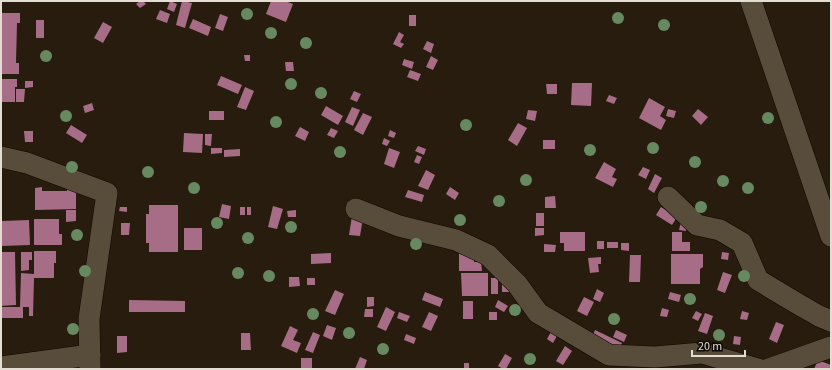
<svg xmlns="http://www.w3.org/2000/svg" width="832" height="370" viewBox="0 0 832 370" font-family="'Source Sans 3',sans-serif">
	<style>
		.building { fill: #a76d87 }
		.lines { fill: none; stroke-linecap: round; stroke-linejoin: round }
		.minor-casing { stroke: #100600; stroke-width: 22 }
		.minor { stroke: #584c3b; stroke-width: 21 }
		.tree { fill: #678960 }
	</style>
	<rect width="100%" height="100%" fill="#271c0d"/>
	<g class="building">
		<path d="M140,1H143L146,4L140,8L136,4Z"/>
		<path d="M170,1L177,4L174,12L167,9Z"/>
		<path d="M182,1L192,3L185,28L176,25Z"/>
		<path d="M271,1H285L293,4L286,22L266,14Z"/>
		<path d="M160,10L170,14L167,23L156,19Z"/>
		<path d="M1,13H20V23H17L16,63H19V74H1Z"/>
		<path d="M220,14L228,17L223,31L215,28Z"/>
		<rect x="409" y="15" width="7" height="11"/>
		<path d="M193,19L211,27L208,36L189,28Z"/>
		<rect x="36" y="20" width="8" height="18"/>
		<path d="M103,22L112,27L103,43L94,38Z"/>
		<path d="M399,32L404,35L400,42L404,44L401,48L393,44Z"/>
		<path d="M427,41L434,44L431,53L423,49Z"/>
		<path d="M244,55H250V61H245Z"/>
		<path d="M431,56L438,60L433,70L426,67Z"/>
		<path d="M404,59L414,62L412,69L402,65Z"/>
		<path d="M285,62H293L294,71H286Z"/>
		<path d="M410,70L421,74L418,81L407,77Z"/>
		<path d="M221,76L242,85L238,94L217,85Z"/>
		<path d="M1,79H17V87H15V102H1Z"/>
		<path d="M25,81H33V87L25,88Z"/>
		<path d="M572,83H592L591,106L571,105Z"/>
		<path d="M546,84H557V94H547Z"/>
		<path d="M245,87L254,91L246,110L237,107Z"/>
		<path d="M16,89H25L24,102H16Z"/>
		<path d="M354,91L361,94L357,102L350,99Z"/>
		<path d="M609,95L617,98L614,104L606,101Z"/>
		<path d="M649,98L665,107L660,116L666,120L661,130L639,118Z"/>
		<path d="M92,103L94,110L85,113L83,106Z"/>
		<path d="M326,106L343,116L338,125L321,115Z"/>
		<path d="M352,107L360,110L353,126L345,122Z"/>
		<path d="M668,109L676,111L674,118L666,116Z"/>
		<path d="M698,109L708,117L701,125L692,116Z"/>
		<path d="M528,110L537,111L535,121L526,119Z"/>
		<rect x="209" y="111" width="15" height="9"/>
		<path d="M363,113L372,117L363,135L354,130Z"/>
		<path d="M518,123L527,128L517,146L508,140Z"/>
		<path d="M71,125L87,135L82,143L66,133Z"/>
		<path d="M300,127L309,132L305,141L295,136Z"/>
		<path d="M331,128L338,131L334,138L327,135Z"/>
		<path d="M390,130L396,133L394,138L388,136Z"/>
		<path d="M24,131H33V142H25Z"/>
		<path d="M184,133L203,134L202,153L183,152Z"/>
		<path d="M205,134H212L211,146L205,145Z"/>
		<path d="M384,138L390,141L387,146L382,144Z"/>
		<rect x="543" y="140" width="12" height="9"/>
		<path d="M418,146L426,149L424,155L415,151Z"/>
		<path d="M211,148H222V153L211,154Z"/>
		<path d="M389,148L400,152L394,168L384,164Z"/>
		<path d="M240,149V156L224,157V150Z"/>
		<path d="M417,155L422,157L419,164L414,162Z"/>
		<path d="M604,162L616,169L612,177L617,179L613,187L595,178Z"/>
		<path d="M643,167L650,170L646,179L638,175Z"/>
		<path d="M426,170L435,175L428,190L418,186Z"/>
		<path d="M655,174L662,178L654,193L648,189Z"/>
		<path d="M67,186H76V209L35,210V188L42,187V191H67Z"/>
		<path d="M450,187L459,193L455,200L446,194Z"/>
		<path d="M408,190L424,195L422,202L405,197Z"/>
		<path d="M555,196L556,208H545V197Z"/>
		<path d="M222,204L231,206L229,219L219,217Z"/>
		<path d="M149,205H178V252H149V243H146V214H149Z"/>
		<path d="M273,206L283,209L277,229L268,227Z"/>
		<path d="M120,207H127V212L119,211Z"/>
		<rect x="240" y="207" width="5" height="8"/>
		<rect x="247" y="207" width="4" height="8"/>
		<path d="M661,207L677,217L672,225L656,215Z"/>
		<path d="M66,210H76V221L66,222Z"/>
		<path d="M296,210V217H288L287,211Z"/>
		<rect x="536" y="213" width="8" height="13"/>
		<path d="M352,216L363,218L360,236L349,235Z"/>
		<path d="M34,219H59V234H62V245H34Z"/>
		<path d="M29,220L30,245L2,246V221Z"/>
		<path d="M681,222L688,224L686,231L679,230Z"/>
		<path d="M121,223H130L129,235H121Z"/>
		<rect x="184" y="228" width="18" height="22"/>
		<path d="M535,228H544V235L535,236Z"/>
		<path d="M560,232H585V251H564V243H560Z"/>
		<path d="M672,232H682V242H690V251H672Z"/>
		<rect x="597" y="241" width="7" height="8"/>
		<rect x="607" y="242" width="11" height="6"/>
		<path d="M621,243H629V251L621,250Z"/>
		<path d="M544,244L556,245L555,252H544Z"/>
		<path d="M34,251H56V263H54V278H34L33,316H29V307H23V318H1V307H20L21,273L34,274Z"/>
		<path d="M1,252H15L16,305L1,306Z"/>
		<path d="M21,252H32V260H29V270L21,271Z"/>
		<path d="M459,252H474V262H481L482,271H459Z"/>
		<path d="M722,252L729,253L728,260L721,259Z"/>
		<path d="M331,253V263L311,264V254Z"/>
		<path d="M671,254H703V267L700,269V284H671Z"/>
		<path d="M630,255H641L640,282H629Z"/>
		<path d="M601,257V264H598L599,272L590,273L588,258Z"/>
		<path d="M723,272L732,275L725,293L717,290Z"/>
		<path d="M461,273H488V296H462Z"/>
		<path d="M289,277H299L300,286L289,287Z"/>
		<rect x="307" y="278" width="8" height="7"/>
		<rect x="491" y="278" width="7" height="16"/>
		<path d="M502,278L510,292H502Z"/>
		<path d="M597,289L604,293L600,302L593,299Z"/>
		<path d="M335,290L344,294L335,315L325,311Z"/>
		<path d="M425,292L443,299L440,307L422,300Z"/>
		<path d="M670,292L681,295L679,302L668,299Z"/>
		<path d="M367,297H374V306L367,307Z"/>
		<path d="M584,297L594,302L587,316L577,311Z"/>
		<path d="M129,300L185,301V312H129Z"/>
		<path d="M498,300L508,306L504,312L495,307Z"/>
		<rect x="463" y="301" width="10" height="18"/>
		<path d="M386,307L395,312L386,331L377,327Z"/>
		<path d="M662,308L669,310L667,317L660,316Z"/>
		<path d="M365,309H373V317H364Z"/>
		<path d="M696,311L702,314L698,321L692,318Z"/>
		<path d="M742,311L749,313L747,320L740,319Z"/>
		<path d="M399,312L410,316L407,322L397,318Z"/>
		<path d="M429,312L438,316L431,331L422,327Z"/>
		<rect x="489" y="312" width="8" height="8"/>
		<path d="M705,313L713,316L707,334L698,331Z"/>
		<path d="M776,322L784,325L777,343L769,339Z"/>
		<path d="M327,325L336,328L332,340L323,336Z"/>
		<path d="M290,326L298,330L293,340L301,343L297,353L281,346Z"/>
		<path d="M552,330L558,334L553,343L547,339Z"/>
		<path d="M595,330L622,343L618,352L591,339Z"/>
		<path d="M616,330L627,335L624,342L613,337Z"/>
		<path d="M313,332L320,335L313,353L305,350Z"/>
		<path d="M241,333H250L251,350H241Z"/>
		<path d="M406,334L416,338L414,344L404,340Z"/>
		<path d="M117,336H127V352L117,353Z"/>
		<path d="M734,336L741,337L740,345L733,344Z"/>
		<path d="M565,346L572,351L563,365L556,361Z"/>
		<path d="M505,354L512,358L506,369H503L498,366Z"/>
		<path d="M360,357L367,360L364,369H355Z"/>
		<rect x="301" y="358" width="11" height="10"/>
		<path d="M818,360L831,365V369H814Z"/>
		<rect x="464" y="363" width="5" height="6"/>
	</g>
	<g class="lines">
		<defs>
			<g id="minor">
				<path d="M751,1L831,236"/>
				<path d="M1,157L27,163L107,193L89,319L90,369"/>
				<path d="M668,197L697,225L720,230L742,243L758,280L798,304L819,316L831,321"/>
				<path d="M356,209L399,226L456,240L488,255L517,284L538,313L609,355L655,357L702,353L758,369"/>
				<path d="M1,367L90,355"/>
				<path d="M769,369L831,347"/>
			</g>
		</defs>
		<use href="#minor" class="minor-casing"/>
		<use href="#minor" class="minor"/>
	</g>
	<g class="tree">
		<circle cx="247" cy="14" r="6"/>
		<circle cx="618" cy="18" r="6"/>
		<circle cx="664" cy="25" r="6"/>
		<circle cx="271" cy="33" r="6"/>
		<circle cx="306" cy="43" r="6"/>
		<circle cx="46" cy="56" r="6"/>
		<circle cx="291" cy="84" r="6"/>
		<circle cx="321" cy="93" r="6"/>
		<circle cx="66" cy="116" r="6"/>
		<circle cx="768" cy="118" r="6"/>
		<circle cx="276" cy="122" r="6"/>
		<circle cx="466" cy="125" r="6"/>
		<circle cx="653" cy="148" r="6"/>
		<circle cx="590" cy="150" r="6"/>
		<circle cx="340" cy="152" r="6"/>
		<circle cx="695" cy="162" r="6"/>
		<circle cx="72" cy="167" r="6"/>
		<circle cx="148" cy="172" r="6"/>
		<circle cx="526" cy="180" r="6"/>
		<circle cx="723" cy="181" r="6"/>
		<circle cx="194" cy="188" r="6"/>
		<circle cx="748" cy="188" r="6"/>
		<circle cx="499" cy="201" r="6"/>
		<circle cx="701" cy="207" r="6"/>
		<circle cx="460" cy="220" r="6"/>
		<circle cx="217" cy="223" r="6"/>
		<circle cx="291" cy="227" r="6"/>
		<circle cx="77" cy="235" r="6"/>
		<circle cx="248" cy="238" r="6"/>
		<circle cx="416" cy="244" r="6"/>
		<circle cx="85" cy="271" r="6"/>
		<circle cx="238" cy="273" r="6"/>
		<circle cx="269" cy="276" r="6"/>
		<circle cx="744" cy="276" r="6"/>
		<circle cx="690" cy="299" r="6"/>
		<circle cx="515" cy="310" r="6"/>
		<circle cx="313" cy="314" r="6"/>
		<circle cx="614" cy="319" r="6"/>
		<circle cx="73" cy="329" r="6"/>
		<circle cx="349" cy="333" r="6"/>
		<circle cx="719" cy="335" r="6"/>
		<circle cx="383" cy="349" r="6"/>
		<circle cx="530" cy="359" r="6"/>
	</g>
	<rect width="832" height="370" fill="none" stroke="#e4ddd3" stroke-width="4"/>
	<path d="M692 350v6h53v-6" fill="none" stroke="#e4ddd3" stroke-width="2"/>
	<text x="698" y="350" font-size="12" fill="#e4ddd3" stroke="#0c0803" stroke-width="3" paint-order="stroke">20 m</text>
</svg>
